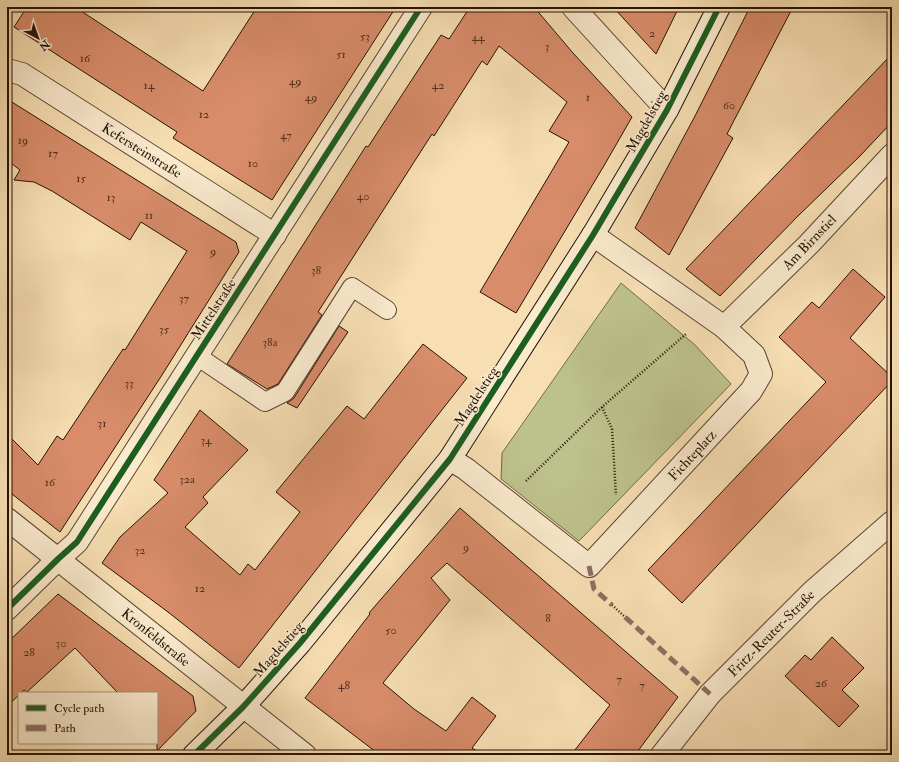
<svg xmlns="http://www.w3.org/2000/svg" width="899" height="762" viewBox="0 0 899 762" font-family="'IM FELL Double Pica',serif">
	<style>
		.park { fill: #bdc28c; stroke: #726a48 }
		.building { fill: #d88c6a; stroke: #261204 }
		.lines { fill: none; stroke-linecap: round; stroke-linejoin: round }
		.lane-casing { stroke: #5a4530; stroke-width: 20 }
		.street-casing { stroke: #5a4530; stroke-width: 24 }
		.secondary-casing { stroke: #261204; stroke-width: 24 }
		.path { stroke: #261204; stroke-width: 2.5; stroke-dasharray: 1 2; stroke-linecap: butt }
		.lane { stroke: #faeace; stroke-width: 18 }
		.street { stroke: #faeace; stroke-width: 22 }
		.secondary { stroke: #faeace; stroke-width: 22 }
		.quiet { stroke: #8d6e63; stroke-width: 5; stroke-dasharray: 10 5; stroke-linecap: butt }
		.cycleway-casing { stroke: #faeace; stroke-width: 8 }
		.cycleway { stroke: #1b5e20; stroke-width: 6 }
		.labels { text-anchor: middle; stroke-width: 3; stroke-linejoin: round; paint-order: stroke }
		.number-label { font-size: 12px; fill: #52301e }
		.street-label { font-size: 14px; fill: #261204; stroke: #faeace }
	</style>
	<rect width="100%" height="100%" fill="#f7dfb3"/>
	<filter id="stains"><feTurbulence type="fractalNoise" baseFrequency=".005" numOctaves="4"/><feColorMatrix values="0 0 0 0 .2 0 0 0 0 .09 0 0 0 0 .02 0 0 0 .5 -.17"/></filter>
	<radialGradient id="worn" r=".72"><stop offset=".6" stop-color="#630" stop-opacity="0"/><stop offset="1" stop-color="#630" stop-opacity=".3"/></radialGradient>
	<path class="park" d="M621,283L695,345L731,384L579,541L501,479L502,453Z"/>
	<g class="building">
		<path d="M27,7H75L203,91L257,7H396L272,200L173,138L177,132L14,27Z"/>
		<path d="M470,7H534L573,53L632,117L605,164L516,313L480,292L569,142L549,131L567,102L499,46L487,65L482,61L434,136L432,134L318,312L322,315L278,384L267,389L227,364L366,146L368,147L441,35L449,39Z"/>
		<path d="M613,7H679L656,54Z"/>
		<path d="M750,7H793L727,134L733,138L669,255L635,228L695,116Z"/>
		<path d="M892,54V122L860,156L798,216L720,296L686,269Z"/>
		<path d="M7,99L236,242L239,252L162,375L60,532L7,490V434L38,465L57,436L63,440L123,349L125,350L187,251L141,222L130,240L52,191L34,182L14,180L20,170L7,160Z"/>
		<path d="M853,269L885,297L850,338L892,377V381L682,603L648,570L826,382L779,337L812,302L819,308Z"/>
		<path d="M339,326L348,332L297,408L287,403L294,398Z"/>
		<path d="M423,344L467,378L239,668L168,612L102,563L120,537L168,493L154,480L200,410L248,450L203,497L208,503L185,527L240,575L248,564L255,570L300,512L276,492L347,406L364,419Z"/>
		<path d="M460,508L678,697L635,755H571L610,705L447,563L431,578L450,600L383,683L414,709L446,731L472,697L496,716L472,748L483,755H380L305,698L370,614L369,613Z"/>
		<path d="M58,594L193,696L196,711L157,751V693H118L75,648L27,692L24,690L21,693H19V695L7,706V643Z"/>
		<path d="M832,637L864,668L842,690L859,706L839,727L785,676L805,655L811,660Z"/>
	</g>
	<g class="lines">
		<defs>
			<path id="lane" d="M197,356L265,402L285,392L352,287L387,310"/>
			<g id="street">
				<path d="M573,7L667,110"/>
				<path d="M7,70L22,74L275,235"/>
				<path d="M724,327L809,244L892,155"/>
				<path d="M450,459L466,469L589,566L751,391L761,374L754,355L724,327L593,235"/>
				<path d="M7,519L305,755"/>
				<path d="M7,609L58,559L77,542L421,7"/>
				<path d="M662,755L710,694L812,592L892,522"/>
			</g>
			<path id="secondary" d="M194,755L243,707L300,643L450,459L593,235L667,110L719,7"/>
		</defs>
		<use href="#lane" class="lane-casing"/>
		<use href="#street" class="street-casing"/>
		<use href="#secondary" class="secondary-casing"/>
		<g class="path">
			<path d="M7,27L10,44"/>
			<path d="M602,407L612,429L616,495"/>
			<path d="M526,481L602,407L686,334"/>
			<path d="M612,605L625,617"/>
		</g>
		<use href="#lane" class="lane"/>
		<use href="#street" class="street"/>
		<use href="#secondary" class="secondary"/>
		<g class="quiet">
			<path d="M589,566L594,589L612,605"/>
			<path d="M625,617L710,694"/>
		</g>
		<defs>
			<g id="cycleway">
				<path d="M7,609L58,559L77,542L421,7"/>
				<path d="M194,755L243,707L300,643L450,459L593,235L667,110L719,7"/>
			</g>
		</defs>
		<use href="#cycleway" class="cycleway-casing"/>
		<use href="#cycleway" class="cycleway"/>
	</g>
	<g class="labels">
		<g class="number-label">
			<text x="652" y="37">2</text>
			<text x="365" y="40">53</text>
			<text x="478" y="41">44</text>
			<text x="547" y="50">3</text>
			<text x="341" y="58">51</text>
			<text x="85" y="62">16</text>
			<text x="295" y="85">49</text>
			<text x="149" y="89">14</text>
			<text x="438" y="89">42</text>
			<text x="311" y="101">49</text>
			<text x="588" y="101">1</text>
			<text x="729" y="109">60</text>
			<text x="204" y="118">12</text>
			<text x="286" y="139">47</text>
			<text x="23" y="144">19</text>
			<text x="53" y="157">17</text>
			<text x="253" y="167">10</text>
			<text x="81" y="182">15</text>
			<text x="363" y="200">40</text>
			<text x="111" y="201">13</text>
			<text x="149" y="219">11</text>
			<text x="213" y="255">9</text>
			<text x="316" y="274">38</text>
			<text x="184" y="302">37</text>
			<text x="164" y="333">35</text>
			<text x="270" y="346">38a</text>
			<text x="129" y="387">33</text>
			<text x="102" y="427">31</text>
			<text x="206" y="444">34</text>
			<text x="187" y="483">32a</text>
			<text x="50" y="486">16</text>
			<text x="466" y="551">9</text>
			<text x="140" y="554">32</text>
			<text x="200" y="592">12</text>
			<text x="548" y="622">8</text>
			<text x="391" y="634">50</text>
			<text x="61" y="647">30</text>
			<text x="29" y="656">28</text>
			<text x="619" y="683">7</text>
			<text x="821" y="687">26</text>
			<text x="344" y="689">48</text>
			<text x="642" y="689">7</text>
		</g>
		<g class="street-label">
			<text transform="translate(646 121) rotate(-61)" y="5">Magdelstieg</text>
			<text transform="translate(142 150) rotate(32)" y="5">Kefersteinstraße</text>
			<text transform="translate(809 242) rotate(-46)" y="5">Am Birnstiel</text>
			<text transform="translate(213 309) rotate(-57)" y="5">Mittelstraße</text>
			<text transform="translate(476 396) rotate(-57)" y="5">Magdelstieg</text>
			<text transform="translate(692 455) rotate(-47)" y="5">Fichteplatz</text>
			<text transform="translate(771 633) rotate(-45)" y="5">Fritz-Reuter-Straße</text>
			<text transform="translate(156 637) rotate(39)" y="5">Kronfeldstraße</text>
			<text transform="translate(278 649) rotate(-49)" y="5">Magdelstieg</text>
		</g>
	</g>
	<rect width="899" height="762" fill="none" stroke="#f7dfb3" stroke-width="24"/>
	<rect x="8" y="8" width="883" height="746" fill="none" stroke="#261204" stroke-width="2"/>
	<rect x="12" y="12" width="875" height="738" fill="none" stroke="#261204"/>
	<rect x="18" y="692" width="140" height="52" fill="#faeace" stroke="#a5947d"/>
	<rect x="26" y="705" width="20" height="6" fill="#1b5e20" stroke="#a5947d"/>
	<text x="54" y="712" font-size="12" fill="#261204">Cycle path</text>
	<rect x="26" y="725" width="20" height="6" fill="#8d6e63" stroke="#a5947d"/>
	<text x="54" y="732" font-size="12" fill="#261204">Path</text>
	<g transform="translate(38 38) rotate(139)" stroke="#faeace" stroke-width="3" paint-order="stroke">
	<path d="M0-3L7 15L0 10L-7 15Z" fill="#261204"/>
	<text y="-6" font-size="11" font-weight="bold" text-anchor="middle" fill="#261204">N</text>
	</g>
	<rect width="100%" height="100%" filter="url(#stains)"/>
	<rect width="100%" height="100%" fill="url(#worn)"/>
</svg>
